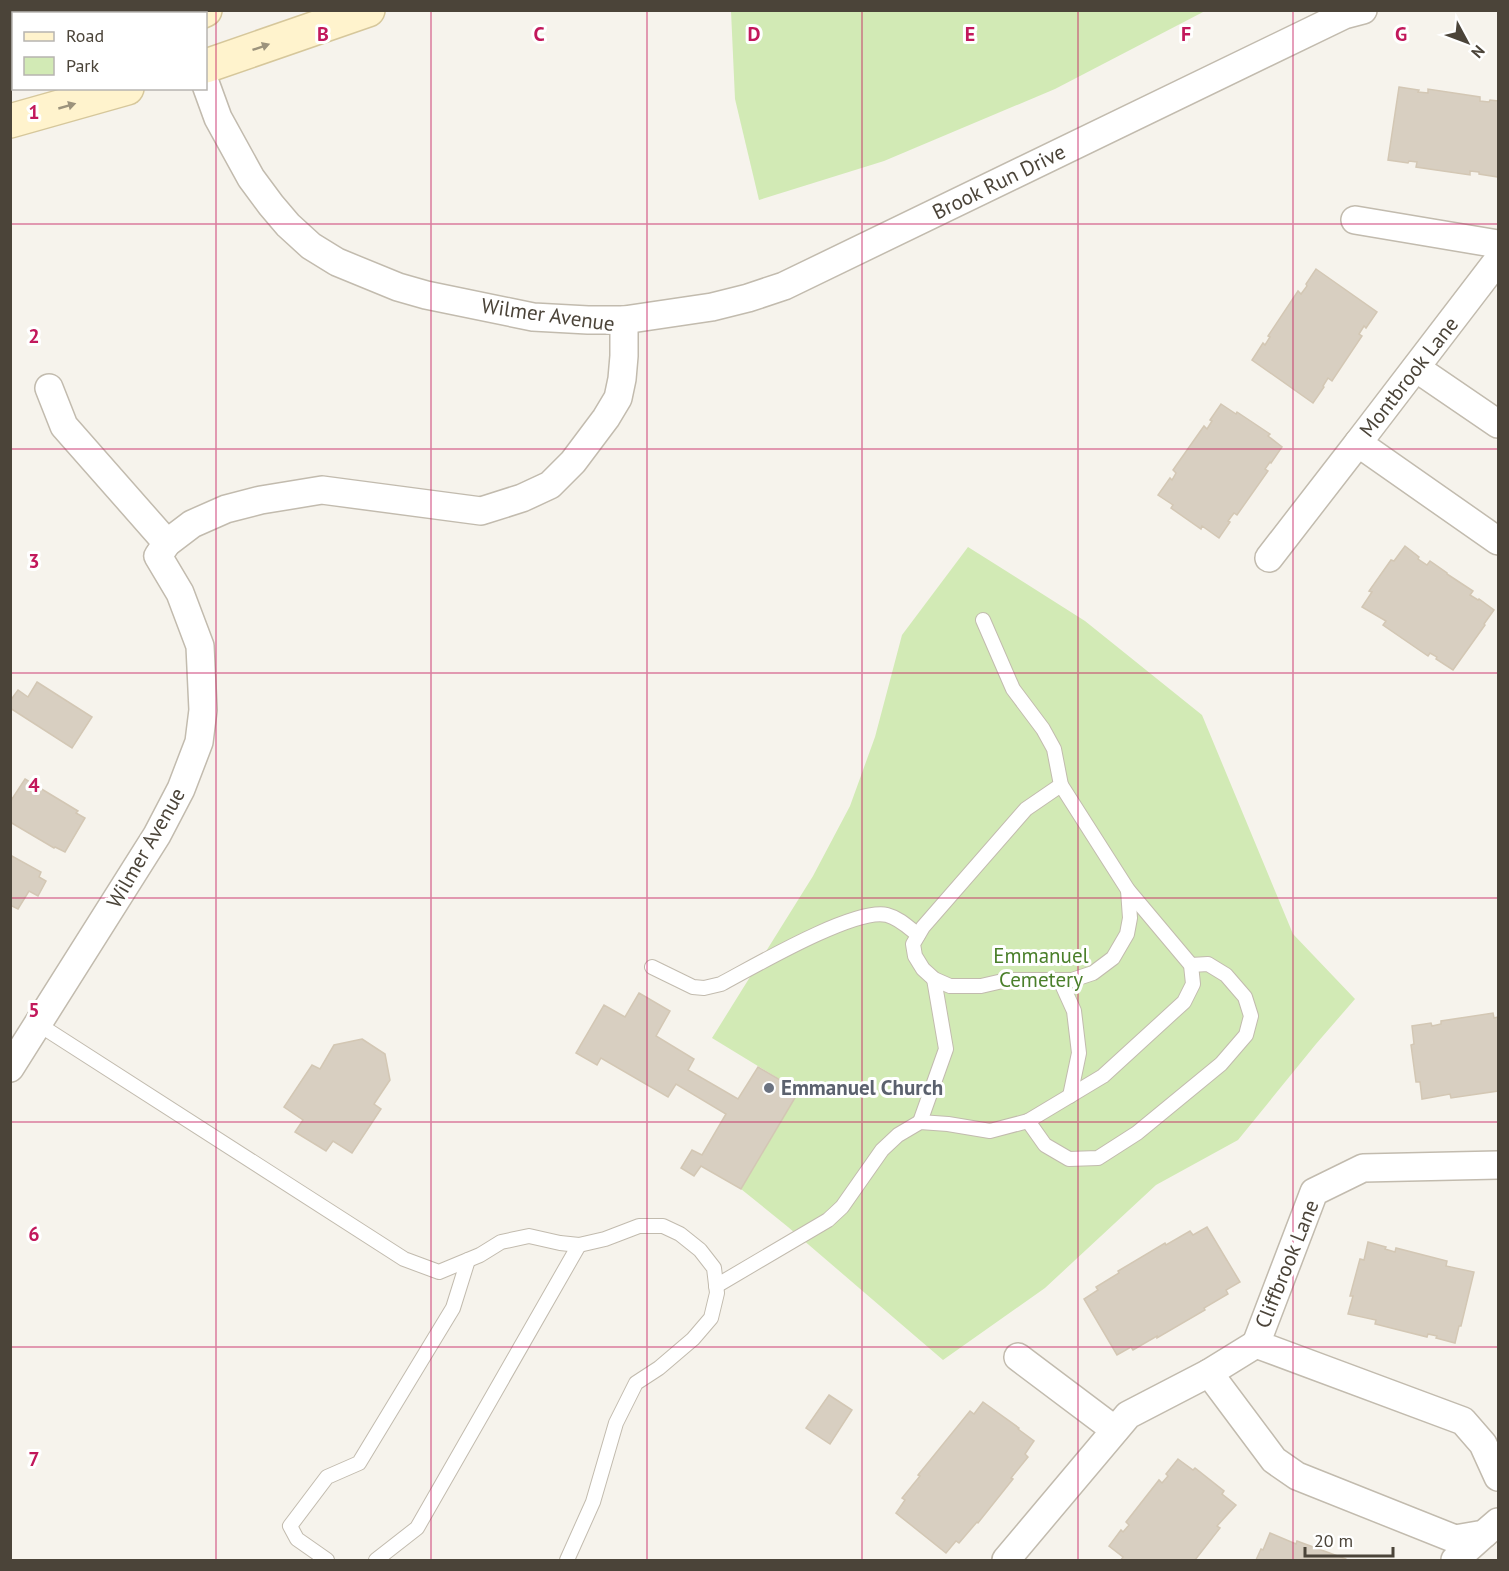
<svg xmlns="http://www.w3.org/2000/svg" width="1509" height="1571" viewBox="0 0 1509 1571" font-family="'PT Sans',sans-serif">
	<style>
		.green { fill: #d2eab5 }
		.building { fill: #d8cfc1; stroke: #d3c7b4; stroke-width: 1.5 }
		.lines { fill: none; stroke-linecap: round; stroke-linejoin: round }
		.service-casing { stroke: #c2bbae; stroke-width: 16 }
		.minor-casing { stroke: #c2bbae; stroke-width: 30 }
		.secondary-casing { stroke: #d6c79b; stroke-width: 36 }
		.service { stroke: #fff; stroke-width: 14 }
		.minor { stroke: #fff; stroke-width: 27 }
		.secondary { stroke: #fff3cd; stroke-width: 33 }
		.oneway { fill: #9c937c }
		.grid { fill: none; stroke: #c2185b; stroke-width: 1.5; stroke-opacity: 0.55 }
		.worship-dot { fill: #6b7280; stroke: #fff; stroke-width: 2 }
		.labels { text-anchor: middle; stroke-width: 6; stroke-linejoin: round; paint-order: stroke }
		.street-label { font-size: 21px; fill: #4b4439; stroke: #fff }
		.park-label { font-size: 21px; fill: #4a7f2a; stroke: #fff }
		.worship-label { font-size: 21px; font-weight: bold; fill: #5b616d; stroke: #fff; text-anchor: start }
		.grid-label { font-size: 20px; text-anchor: middle; font-weight: bold; fill: #c2185b; stroke: #fff; stroke-width: 6; stroke-linejoin: round; paint-order: stroke }
	</style>
	<rect width="100%" height="100%" fill="#f6f3ec"/>
	<g class="green">
		<path d="M731,11V10L1205,11L1055,89L884,161L759,200L735,99Z"/>
		<path d="M968,547L1085,621L1202,715L1293,934L1355,999L1316,1044L1238,1140L1156,1185L1045,1288L943,1360L788,1227L741,1189L799,1091L712,1038L813,876L850,806L875,737L902,635Z"/>
	</g>
	<g class="building">
		<path d="M1399,87L1419,90L1418,92L1428,93V89L1480,97V101L1489,102L1490,100L1498,101V177L1479,174V172L1470,171V175L1416,167L1417,162L1409,161L1408,163L1388,160Z"/>
		<path d="M1316,269L1377,312L1366,328L1364,326L1359,334L1362,336L1332,381L1328,378L1323,386L1324,387L1313,403L1252,360L1263,343L1265,345L1270,337L1268,336L1298,291L1301,294L1307,286L1306,284Z"/>
		<path d="M1221,404L1236,414L1237,412L1270,434L1268,436L1282,447L1271,463L1270,462L1265,469L1268,471L1237,515L1234,513L1228,521L1230,522L1219,538L1202,526L1201,529L1171,508L1173,505L1158,495L1170,478L1172,480L1176,473L1173,470L1204,426L1207,429L1212,421L1210,420Z"/>
		<path d="M1405,546L1419,557L1418,559L1427,565L1430,561L1447,573V574L1473,591L1470,595L1478,600L1479,599L1494,610L1484,624L1485,625L1453,670L1436,659L1437,657L1430,653L1428,656L1383,625L1386,621L1362,607L1372,592L1369,591L1391,560L1394,561Z"/>
		<path d="M37,682L92,717L72,748L10,708V701L18,690L28,697Z"/>
		<path d="M25,779L78,811L76,813L85,818L65,852L55,847L54,848L10,822V802Z"/>
		<path d="M10,855L41,872L39,877L46,881L38,896L29,891L18,909L10,905Z"/>
		<path d="M639,993L670,1011L656,1036L694,1059L688,1070L738,1099L758,1067L799,1091L741,1189L701,1166L694,1176L681,1168L692,1150L702,1155L726,1114L676,1084L668,1097L601,1058L597,1065L576,1053L604,1005L625,1017Z"/>
		<path d="M1493,1013L1494,1018L1498,1017V1091L1451,1098L1450,1094L1422,1099L1420,1082H1416L1411,1045L1414,1044L1412,1026L1431,1023L1432,1026L1441,1024V1021Z"/>
		<path d="M362,1039L385,1054L390,1080L374,1104L381,1109L352,1153L333,1141L326,1151L295,1132L303,1120L284,1107L312,1065L320,1069L334,1045Z"/>
		<path d="M1207,1227L1240,1282L1226,1290L1228,1294L1204,1308L1205,1310L1157,1338V1336L1133,1350L1131,1347L1117,1355L1084,1299L1098,1290L1096,1287L1119,1273L1118,1271L1165,1243L1166,1245L1190,1231L1193,1235Z"/>
		<path d="M1368,1242L1386,1247L1385,1249L1395,1252L1396,1248L1447,1261L1446,1266L1474,1272L1461,1326H1459L1455,1343L1436,1338L1437,1336L1428,1334L1427,1337L1375,1324L1376,1320L1348,1314L1353,1296H1350L1360,1259L1364,1260Z"/>
		<path d="M829,1395L852,1410L830,1444L806,1428Z"/>
		<path d="M983,1402L1019,1428L1018,1429L1034,1441L1025,1454L1028,1457L1011,1478L1013,1479L978,1523L977,1522L959,1543L956,1541L946,1553L896,1513L905,1500L902,1498L920,1476L918,1475L970,1411L974,1414Z"/>
		<path d="M1178,1459L1193,1470L1195,1468L1224,1491L1222,1494L1236,1505L1217,1526L1220,1528L1195,1560H1121L1123,1557L1109,1546L1121,1530L1123,1532L1129,1525L1126,1522L1159,1480L1162,1483L1168,1476L1166,1474Z"/>
		<path d="M1270,1533L1296,1544L1297,1541L1346,1559V1560H1256L1261,1549L1263,1550Z"/>
	</g>
	<g class="lines">
		<defs>
			<g id="service">
				<path d="M1061,785L1026,809L923,927L913,944L915,956L923,969L934,979L950,986H981L1007,980H1072L1093,973L1113,958L1127,934L1130,918L1128,890"/>
				<path d="M652,967L693,987L704,988L721,984C753,967 855,907 887,915C899,918 908,927 918,935"/>
				<path d="M1060,980L1074,1011L1079,1053L1070,1096"/>
				<path d="M38,1024L404,1259L439,1272L480,1255L501,1242L529,1236L560,1243L579,1245L605,1239L639,1226H663L680,1234L700,1250L714,1268L717,1293L711,1318L693,1339L659,1368L636,1383L616,1423L593,1502L567,1560"/>
				<path d="M1028,1121L1045,1145L1069,1159L1098,1158L1137,1133L1221,1064L1246,1035L1251,1016L1245,997L1226,975L1208,964L1191,965"/>
				<path d="M920,1122L946,1049L934,979"/>
				<path d="M716,1286L828,1220L842,1207L882,1150L898,1135L920,1122L948,1124L990,1131L1028,1121L1103,1076L1184,1002L1193,984L1191,965L1128,890L1061,785L1054,749L1043,729L1013,689L983,620"/>
				<path d="M327,1560L297,1539L290,1526L327,1477L359,1463L453,1308L468,1260"/>
				<path d="M376,1560L417,1528L579,1245"/>
			</g>
			<g id="minor">
				<path d="M206,85L218,118L251,178L271,205L288,225L311,246L337,262L398,287L426,295L533,317L588,320H624L712,307L748,298L784,286L1344,15L1363,10"/>
				<path d="M1355,220L1498,244"/>
				<path d="M1498,260L1358,443L1498,541"/>
				<path d="M1416,368L1498,424"/>
				<path d="M49,388L64,426L167,543"/>
				<path d="M1269,558L1358,443"/>
				<path d="M10,1068L157,835L181,789L199,742L203,710L200,646L180,593L158,556L167,543L192,524L226,509L261,500L322,490L481,511L522,498L550,485L573,462L606,418L618,398L622,379L624,356V320"/>
				<path d="M1498,1165L1363,1168L1314,1192L1256,1344L1463,1421L1483,1444L1498,1477"/>
				<path d="M1018,1357L1115,1430"/>
				<path d="M1209,1373L1256,1344"/>
				<path d="M1006,1560L1128,1415L1209,1373L1274,1460L1297,1476L1455,1539L1484,1534L1498,1522"/>
				<path d="M1455,1560L1484,1534"/>
			</g>
			<g id="secondary">
				<path d="M196,14L205,10"/>
				<path d="M10,64H14"/>
				<path d="M206,66L368,10"/>
				<path d="M10,121L127,88"/>
			</g>
		</defs>
		<use href="#service" class="service-casing"/>
		<use href="#minor" class="minor-casing"/>
		<use href="#secondary" class="secondary-casing"/>
		<use href="#service" class="service"/>
		<use href="#minor" class="minor"/>
		<use href="#secondary" class="secondary"/>
	</g>
	<defs><path id="oneway-solid" d="M-6-.8H1V-3.2L6.5 0L1 3.2V.8H-6Z" transform="scale(1.5)"/></defs>
	<g class="oneway">
		<use href="#oneway-solid" transform="translate(261 47) rotate(-19)"/>
		<use href="#oneway-solid" transform="translate(67 106) rotate(-16)"/>
	</g>
	<path class="grid" d="M216,10V1560M431,10V1560M647,10V1560M862,10V1560M1078,10V1560M1293,10V1560M10,224H1498M10,449H1498M10,673H1498M10,898H1498M10,1122H1498M10,1347H1498"/>
	<circle class="worship-dot" cx="769" cy="1088" r="6"/>
	<g class="labels">
		<g class="street-label">
			<text transform="translate(999 182) rotate(-26)" y="7">Brook Run Drive</text>
			<text transform="translate(548 315) rotate(8)" y="7">Wilmer Avenue</text>
			<text transform="translate(1409 377) rotate(-52)" y="7">Montbrook Lane</text>
			<text transform="translate(146 848) rotate(-60)" y="7">Wilmer Avenue</text>
			<text transform="translate(1287 1264) rotate(-68)" y="7">Cliffbrook Lane</text>
		</g>
		<g class="park-label">
			<text x="1041" y="963">Emmanuel<tspan x="1041" dy="24">Cemetery</tspan></text>
		</g>
		<g class="worship-label">
			<text x="781" y="1095">Emmanuel Church</text>
		</g>
	</g>
	<g class="grid-label">
		<text x="323" y="41">B</text>
		<text x="539" y="41">C</text>
		<text x="754" y="41">D</text>
		<text x="970" y="41">E</text>
		<text x="1186" y="41">F</text>
		<text x="1401" y="41">G</text>
		<text x="34" y="119">1</text>
		<text x="34" y="343">2</text>
		<text x="34" y="568">3</text>
		<text x="34" y="792">4</text>
		<text x="34" y="1017">5</text>
		<text x="34" y="1241">6</text>
		<text x="34" y="1466">7</text>
	</g>
	<rect width="1509" height="1571" fill="none" stroke="#4b4439" stroke-width="24"/>
	<rect x="12" y="12" width="195" height="78" fill="#ffffff" stroke="#b7b4b0" stroke-width="1.5"/>
	<rect x="24" y="32" width="30" height="9" fill="#fff3cd" stroke="#b7b4b0" stroke-width="1.5"/>
	<text x="66" y="42" font-size="18" fill="#4b4439">Road</text>
	<rect x="24" y="57" width="30" height="18" fill="#d2eab5" stroke="#b7b4b0" stroke-width="1.5"/>
	<text x="66" y="72" font-size="18" fill="#4b4439">Park</text>
	<g transform="translate(1467 42) rotate(131)" stroke="#ffffff" stroke-width="4.5" paint-order="stroke">
	<path d="M0-4.5L10 22L0 15L-10 22Z" fill="#4b4439"/>
	<text y="-9" font-size="16" font-weight="bold" text-anchor="middle" fill="#4b4439">N</text>
	</g>
	<path d="M1305 1547v9h88v-9" fill="none" stroke="#4b4439" stroke-width="3"/>
	<text x="1314" y="1547" font-size="18" fill="#4b4439" stroke="#ffffff" stroke-width="4.5" paint-order="stroke">20 m</text>
</svg>
